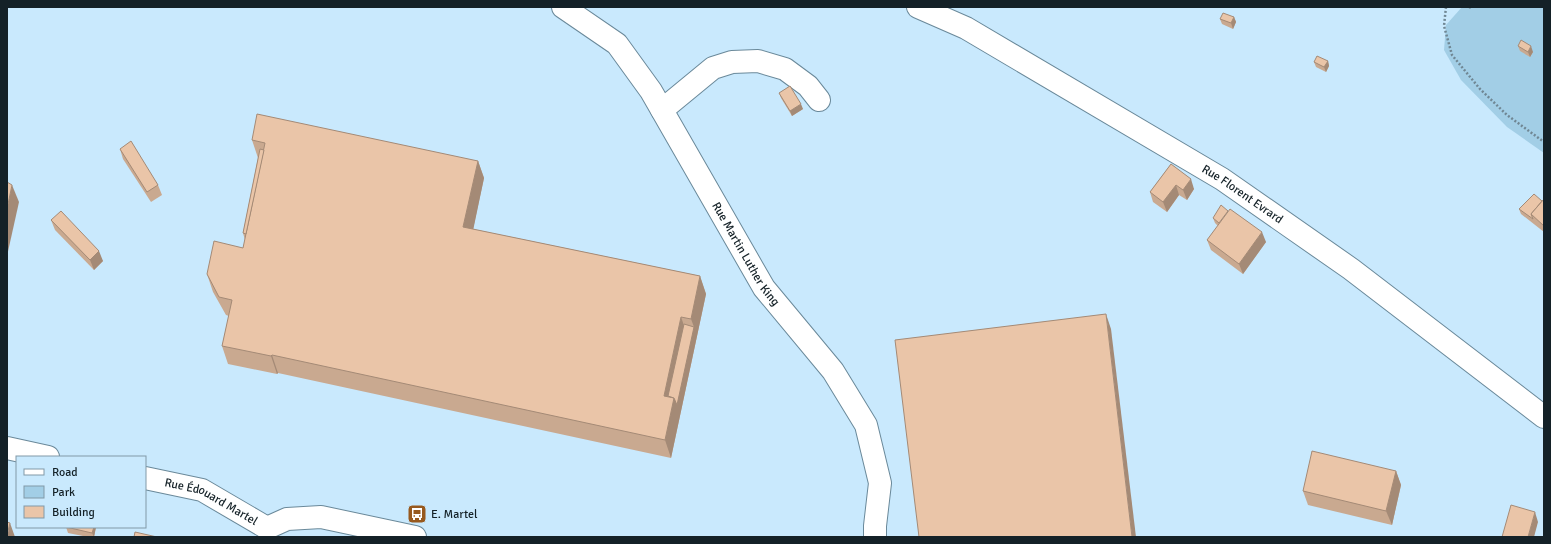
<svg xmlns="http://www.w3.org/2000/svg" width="1551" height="544" viewBox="0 0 1551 544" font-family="Signika,sans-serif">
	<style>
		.green { fill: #a2cee6 }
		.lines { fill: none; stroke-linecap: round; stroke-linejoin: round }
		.minor-casing { stroke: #6a899a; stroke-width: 24 }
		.path { stroke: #708794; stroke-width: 2.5; stroke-dasharray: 2 2; stroke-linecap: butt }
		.minor { stroke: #fff; stroke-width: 22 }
		.wall { fill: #c9a990 }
		.shaded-wall { fill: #a48a76 }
		.building { fill: #eac5a8; stroke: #a48a76 }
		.labels { text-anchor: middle; stroke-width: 4; stroke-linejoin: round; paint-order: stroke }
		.street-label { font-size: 12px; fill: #142127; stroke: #c9e9fd }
		.poi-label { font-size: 12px; fill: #142127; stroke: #c9e9fd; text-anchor: start }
	</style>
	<rect width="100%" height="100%" fill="#c9e9fd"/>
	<path class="green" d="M1462,7H1544V153L1507,127L1461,80L1444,50L1446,25Z"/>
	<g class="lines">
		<defs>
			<g id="minor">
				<path id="s1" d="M563,7L617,44L651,91L764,288L833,371L866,425L880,483L875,526V537"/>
				<path id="s2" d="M918,7L966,28L1222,179L1351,269L1544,417"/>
				<path d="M662,110L713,68L732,62L758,61L785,69L808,86L819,100"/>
				<path d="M7,448L48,457"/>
				<path id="s3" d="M145,478L202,490L267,528"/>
				<path d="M267,528L287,519L321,517L415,537"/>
			</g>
		</defs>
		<use href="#minor" class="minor-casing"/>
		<g class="path">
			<path d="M1446,7L1444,26L1452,55L1480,89L1507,115L1544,142"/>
			<path d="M1469,7L1471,8"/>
		</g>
		<use href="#minor" class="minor"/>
	</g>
	<g class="wall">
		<path d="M1234,17L1236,22L1233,29L1222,24L1220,19Z"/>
		<path d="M1518,46L1533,52L1530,57L1520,51Z"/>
		<path d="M1328,61L1329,66L1326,72L1316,67L1314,62Z"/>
		<path d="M779,93L803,109L792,116L781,98Z"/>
		<path d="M252,140L478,161L484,178L473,229L700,276L706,294L671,458L278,373L277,374L228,364L222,346L229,316L226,315L213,292L207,274L243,248L245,240L243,233L258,158Z"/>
		<path d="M120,149L158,185L162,195L151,202L123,159Z"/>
		<path d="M1171,164L1194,189L1187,200L1179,195L1167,212L1153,202L1150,192Z"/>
		<path d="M1544,199V232L1521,214L1519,209L1542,201Z"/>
		<path d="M1213,218L1266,242L1243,274L1211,250L1207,240L1218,226L1215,223Z"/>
		<path d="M51,220L103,261L94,270L55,230Z"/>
		<path d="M1396,471L1401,485L1392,525L1308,505L1303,491Z"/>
		<path d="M66,527H96L94,537H88L68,533Z"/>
	</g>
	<g class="shaded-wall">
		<path d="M1234,17L1236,22L1233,29L1231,23Z"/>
		<path d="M1531,46L1533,52L1530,57L1528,52Z"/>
		<path d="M1328,61L1329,66L1326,72L1324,67Z"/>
		<path d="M801,104L803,109L792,116L790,111Z"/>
		<path d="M478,161L484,178L470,245L463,227Z"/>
		<path d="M1191,179L1194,189L1187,200L1183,190Z"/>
		<path d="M12,185L19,202L7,256V209Z"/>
		<path d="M1176,185L1179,195L1167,212L1163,202Z"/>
		<path d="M1262,232L1266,242L1243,274L1239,264Z"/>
		<path d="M99,251L103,261L94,270L90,260Z"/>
		<path d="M700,276L706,294L671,458L665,440L674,398L694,327L691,319Z"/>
		<path d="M1106,314L1111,329L1136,537H1132Z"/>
		<path d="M681,317L687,334L673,404L664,396Z"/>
		<path d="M272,355L278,373L277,374L271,356Z"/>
		<path d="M1396,471L1401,485L1392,525L1386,511Z"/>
		<path d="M1535,512L1538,522L1534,537H1528Z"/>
		<path d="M10,523L15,537H7Z"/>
		<path d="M94,527H96L94,537L92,533Z"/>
	</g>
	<g class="building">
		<path d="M1223,13L1234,17L1231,23L1220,19Z"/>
		<path d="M1521,40L1531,46L1528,52L1518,46Z"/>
		<path d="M1317,56L1328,61L1324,67L1314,62Z"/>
		<path d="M790,86L801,104L790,111L779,93Z"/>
		<path d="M257,114L478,161L463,227L700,276L691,319L681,317L664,396L674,398L665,440L272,355L271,356L222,346L232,300L219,297L207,274L214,241L243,248L265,143L252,140Z"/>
		<path d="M131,141L158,185L147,192L120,149Z"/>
		<path d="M260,149L264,150L246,234L243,233Z"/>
		<path d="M1171,164L1191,179L1183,190L1176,185L1163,202L1150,192Z"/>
		<path d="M7,182L12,185L7,209Z"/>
		<path d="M1534,194L1542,201L1531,214L1533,219L1519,209Z"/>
		<path d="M1544,199V226L1531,214Z"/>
		<path d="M1221,205L1228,211L1219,223L1213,218Z"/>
		<path d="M1230,209L1262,232L1239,264L1207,240Z"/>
		<path d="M61,211L99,251L90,260L51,220Z"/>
		<path d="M1106,314L1132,537H919L895,340Z"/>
		<path d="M684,324L694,327L677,405L674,398L668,396Z"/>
		<path d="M1312,451L1396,471L1386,511L1303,491Z"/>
		<path d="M1511,505L1535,512L1528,537H1502Z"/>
		<path d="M7,522L10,523L7,535Z"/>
		<path d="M66,527H94L92,533Z"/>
		<path d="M135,532L157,537H134Z"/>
	</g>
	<defs>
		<symbol id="bus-square" viewBox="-11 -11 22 22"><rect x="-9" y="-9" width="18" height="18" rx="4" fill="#97591e" stroke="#c9e9fd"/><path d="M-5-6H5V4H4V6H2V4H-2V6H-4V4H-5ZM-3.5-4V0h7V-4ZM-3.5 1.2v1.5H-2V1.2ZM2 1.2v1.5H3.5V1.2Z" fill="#fff"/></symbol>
	</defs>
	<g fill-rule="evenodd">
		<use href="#bus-square" x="406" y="503" width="22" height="22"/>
	</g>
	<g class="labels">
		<g class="street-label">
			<text dy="4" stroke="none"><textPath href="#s2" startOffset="375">Rue Florent Evrard</textPath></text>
			<text dy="4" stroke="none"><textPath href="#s1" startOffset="312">Rue Martin Luther King</textPath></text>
			<text dy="4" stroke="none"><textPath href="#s3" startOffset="71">Rue Édouard Martel</textPath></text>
		</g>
		<g class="poi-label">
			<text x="431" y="518">E. Martel</text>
		</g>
	</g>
	<rect width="1551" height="544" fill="none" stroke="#142127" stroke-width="16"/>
	<rect x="16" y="456" width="130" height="72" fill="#c9e9fd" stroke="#8199a7"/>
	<rect x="24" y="469" width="20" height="6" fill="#ffffff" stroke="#8199a7"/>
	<text x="52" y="476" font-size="12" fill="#142127">Road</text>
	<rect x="24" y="486" width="20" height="12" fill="#a2cee6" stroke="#8199a7"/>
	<text x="52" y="496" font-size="12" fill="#142127">Park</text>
	<rect x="24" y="506" width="20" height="12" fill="#eac5a8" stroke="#8199a7"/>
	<text x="52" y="516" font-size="12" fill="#142127">Building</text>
</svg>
